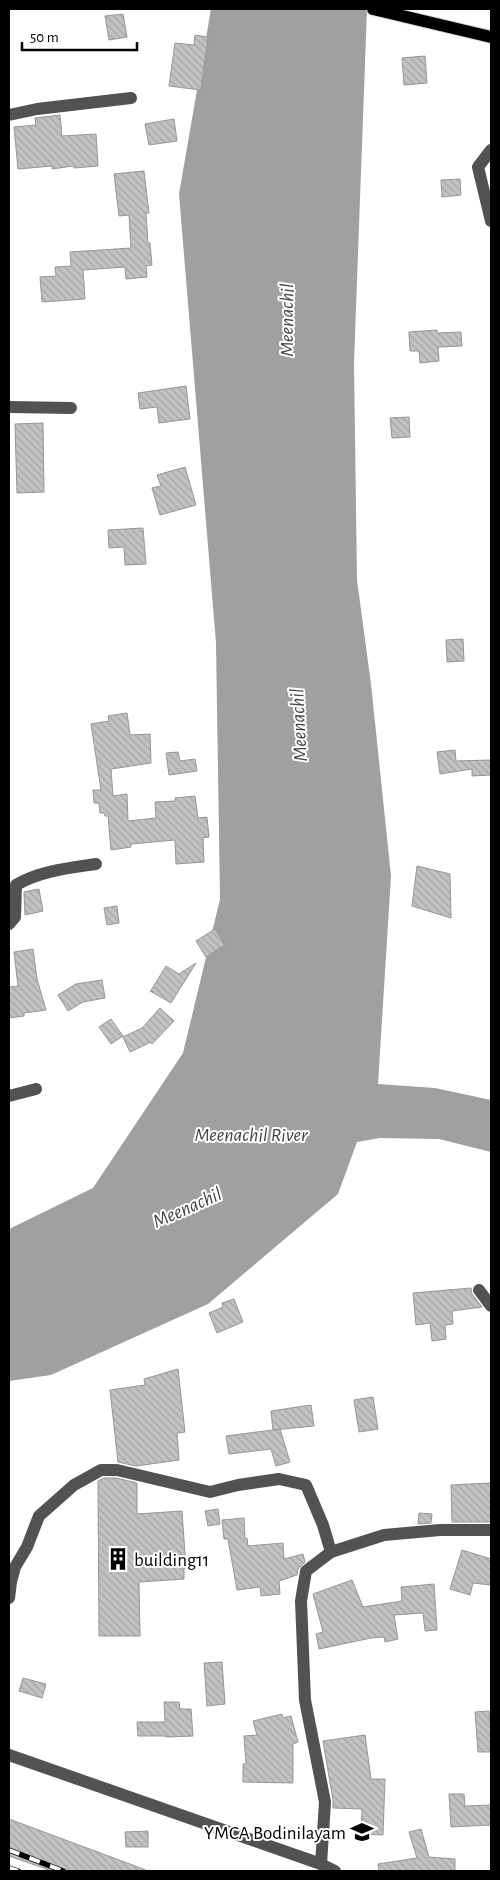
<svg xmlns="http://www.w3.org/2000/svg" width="500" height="1880" viewBox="0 0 500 1880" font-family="'Alegreya Sans',sans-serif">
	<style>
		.water { fill: #a0a0a0 }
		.building { fill: url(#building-back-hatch); stroke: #969696 }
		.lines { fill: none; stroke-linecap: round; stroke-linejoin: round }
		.major-casing { stroke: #dbdbdb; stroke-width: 14 }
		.minor { stroke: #525252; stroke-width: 12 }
		.major { stroke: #000; stroke-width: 12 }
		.rail-casing { stroke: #000; stroke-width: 5.5 }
		.rail { stroke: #fff; stroke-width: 4; stroke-dasharray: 11; stroke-linecap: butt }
		.labels { text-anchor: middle; stroke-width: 4; stroke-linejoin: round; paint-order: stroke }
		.poi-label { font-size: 19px; fill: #000; stroke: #fff; text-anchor: start }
		.water-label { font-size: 20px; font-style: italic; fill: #414141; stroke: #fff }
	</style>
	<defs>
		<pattern id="building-back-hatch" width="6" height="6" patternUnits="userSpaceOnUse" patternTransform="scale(1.25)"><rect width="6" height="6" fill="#c2c2c2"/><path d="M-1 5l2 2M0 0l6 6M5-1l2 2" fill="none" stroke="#a5a5a5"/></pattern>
	</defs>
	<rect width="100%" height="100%" fill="#fff"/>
	<path class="water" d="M211,9H367L354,363L357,580L371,684L391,876L378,1084L435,1088L491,1100V1152L439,1139L380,1138L357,1142L338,1194L208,1304L51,1375L9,1381V1229L93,1188L183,1053L220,899L216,643L179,194Z"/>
	<g class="building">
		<path d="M123,14L127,37L109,40L105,16Z"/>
		<path d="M195,35L208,37L201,90L169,86L175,43L194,45Z"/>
		<path d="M425,56L427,83L404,85L402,58Z"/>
		<path d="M60,115L62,136L96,134L98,166L74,168L73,166L52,169V166L18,169L14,127L36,125L35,118Z"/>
		<path d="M174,119L177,141L149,145L145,124Z"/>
		<path d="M144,171L149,213H146L148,243H150L152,265L146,266L147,277L126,279L125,267L83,270L85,299L42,302L40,277L56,276L55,267L71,266L70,252L131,248L129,215L119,216L114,174Z"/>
		<path d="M460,179L461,195L442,197L441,180Z"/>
		<path d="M437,330V333L461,332L462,346L438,347L439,361L420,363L419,351H410L409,332Z"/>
		<path d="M186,386L190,419L159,423L157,407L140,409L138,393Z"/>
		<path d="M409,417L410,437L392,438L390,418Z"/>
		<path d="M43,423L44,492L17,493L15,424Z"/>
		<path d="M185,467L196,505L160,515L152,488L161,486L157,475Z"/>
		<path d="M143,528L146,564L125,565L124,547L109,548L108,530Z"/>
		<path d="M463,639L464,661L447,662L446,640Z"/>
		<path d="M127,713L130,735L150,734L151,763L111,769L113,796L127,794L128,821L156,818L155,802L175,801V798L195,796L198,818L207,817L209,837L203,838L204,862L176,864L175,840L131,844V847L111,850L108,816H105L104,813H100L99,803H94L93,790H101L91,724L109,721L108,716Z"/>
		<path d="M455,750L456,761L491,760V775L472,776V769L440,774L437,752Z"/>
		<path d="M178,752L180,761L195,759L197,771L169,775L166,753Z"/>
		<path d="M417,866L450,874L451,918L412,906Z"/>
		<path d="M39,889L43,911L25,915L24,892Z"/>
		<path d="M117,906L119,923L107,925L104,908Z"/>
		<path d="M215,929L225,945L206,957L196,941Z"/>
		<path d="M33,949L37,979L46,1010L24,1013V1016L9,1018V987L18,986L14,952Z"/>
		<path d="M196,963L171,1003L152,992L154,991L150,992L166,966L179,974Z"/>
		<path d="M102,980L105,998L83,1002L68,1011L58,995L76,984Z"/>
		<path d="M160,1008L174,1021L152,1044L151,1042L130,1052L123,1037L142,1028Z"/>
		<path d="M111,1019L123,1036L111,1044L99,1027Z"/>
		<path d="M471,1288L472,1294L482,1307L452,1311L453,1324L445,1325L446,1339L432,1341L430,1323L416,1325L413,1293Z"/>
		<path d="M234,1299L243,1322L217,1333L209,1313L223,1307L222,1303Z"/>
		<path d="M178,1369L185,1432L177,1433L179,1460L136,1466L118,1462L110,1390L145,1385L144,1379Z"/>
		<path d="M373,1397L378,1429L359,1432L354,1400Z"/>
		<path d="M311,1405L314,1426L273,1430L271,1411Z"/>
		<path d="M280,1429L290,1462L276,1466L271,1449L229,1454L226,1436Z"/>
		<path d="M103,1478H116L137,1483V1514L182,1511L186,1568H184V1579L139,1582L140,1636H99L98,1481Z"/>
		<path d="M491,1483V1522H452L451,1485Z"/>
		<path d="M218,1509L220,1524L208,1526L205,1511Z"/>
		<path d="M419,1513L432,1514L431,1523L418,1524Z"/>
		<path d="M244,1518L245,1539L247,1538L248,1546L283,1543L284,1559L303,1554L305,1562L298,1569L297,1575L279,1581L280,1594L261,1596L260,1587L237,1590L228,1539H224L222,1520Z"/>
		<path d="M462,1550L491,1559V1585L473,1583L470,1595L450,1589Z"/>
		<path d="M352,1580L363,1607L402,1601L401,1587L434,1584L437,1630L425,1631L423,1613L394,1615L398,1639L385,1642L384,1637L371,1638L319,1649L316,1634L323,1632L313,1594Z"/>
		<path d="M222,1662L225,1704L207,1706L204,1663Z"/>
		<path d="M23,1678L46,1684L42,1698L19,1691Z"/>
		<path d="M164,1702H179L180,1709H191L193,1736L166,1737V1736H138L137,1722H165Z"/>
		<path d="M489,1711L490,1723H491V1752H478L475,1712Z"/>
		<path d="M282,1714L283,1718L291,1716L298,1742L293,1744V1783L243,1782V1764H246L244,1736L257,1735L253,1721Z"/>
		<path d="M365,1735L371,1779H385L383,1835L361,1834L362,1809L333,1808V1800L323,1741Z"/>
		<path d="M449,1794H464L465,1806L491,1805V1825L451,1827Z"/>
		<path d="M9,1819L146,1870V1871H52L9,1856Z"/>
		<path d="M421,1829L429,1857L455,1859V1871H379L378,1864L417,1858L409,1832Z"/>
		<path d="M148,1831V1847H126L125,1832Z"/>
	</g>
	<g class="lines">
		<defs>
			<path id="major" d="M373,9L491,37"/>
		</defs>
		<use href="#major" class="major-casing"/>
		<g class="minor">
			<path d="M9,115L37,109L131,98"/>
			<path d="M491,150L478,167L491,221"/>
			<path d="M9,407L71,408"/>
			<path d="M9,924L15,917L16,885C40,871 69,868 96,864"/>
			<path d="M9,1096L36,1089"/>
			<path d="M479,1290L491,1306"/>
			<path d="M9,1598L11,1582L15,1567L27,1547L39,1516L74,1485L101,1470H117L210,1492L238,1485L279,1479L306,1485L323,1525L331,1552"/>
			<path d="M9,1755L321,1864L335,1871"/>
			<path d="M321,1864L325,1802L305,1700L301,1601L306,1571L331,1552L384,1535L440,1530H491"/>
		</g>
		<use href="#major" class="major"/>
		<defs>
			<g id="rail">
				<path d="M9,1850L63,1871"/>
				<path d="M9,1868L18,1871"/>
			</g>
		</defs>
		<use href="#rail" class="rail-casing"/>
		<use href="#rail" class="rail"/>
	</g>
	<defs>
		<symbol id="building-bare" viewBox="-9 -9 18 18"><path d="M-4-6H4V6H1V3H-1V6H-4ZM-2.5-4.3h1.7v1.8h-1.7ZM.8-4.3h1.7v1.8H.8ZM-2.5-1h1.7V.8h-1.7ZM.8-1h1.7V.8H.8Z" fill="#000" stroke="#fff" stroke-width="2.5" paint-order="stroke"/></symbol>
		<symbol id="school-bare" viewBox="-9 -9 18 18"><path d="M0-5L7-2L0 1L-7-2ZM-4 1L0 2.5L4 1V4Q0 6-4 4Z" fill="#000" stroke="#fff" stroke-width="2.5" paint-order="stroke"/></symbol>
	</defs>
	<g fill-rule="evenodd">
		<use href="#building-bare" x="102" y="1543" width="32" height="32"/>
		<use href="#school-bare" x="346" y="1816" width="32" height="32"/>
	</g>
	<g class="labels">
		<g class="poi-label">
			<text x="134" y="1566">building11</text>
			<text x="346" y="1839" text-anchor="end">YMCA Bodinilayam</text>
		</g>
		<g class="water-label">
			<text transform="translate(286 320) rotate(-90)" y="7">Meenachil</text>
			<text transform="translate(298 725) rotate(-93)" y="7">Meenachil</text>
			<text x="251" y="1141">Meenachil River</text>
			<text transform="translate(187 1207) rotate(-24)" y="7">Meenachil</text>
		</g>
	</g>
	<rect width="500" height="1880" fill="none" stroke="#000000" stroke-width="20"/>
	<path d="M22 42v8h115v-8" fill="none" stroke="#000000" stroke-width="2.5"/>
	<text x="30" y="42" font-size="15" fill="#000000" stroke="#ffffff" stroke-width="4" paint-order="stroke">50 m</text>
</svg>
